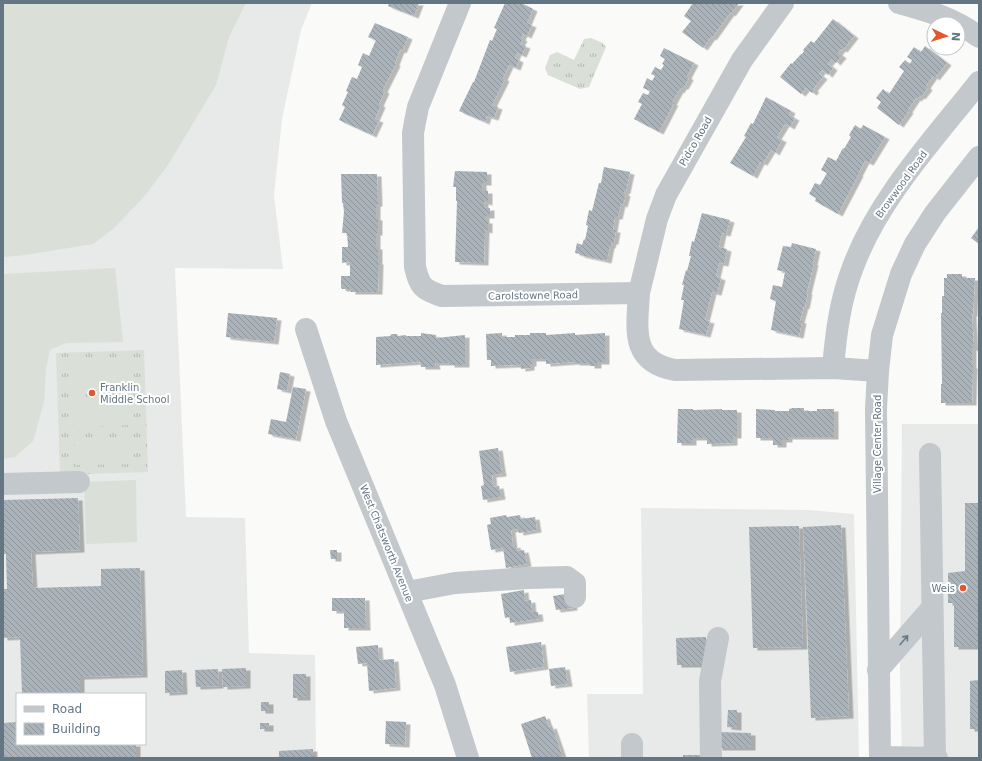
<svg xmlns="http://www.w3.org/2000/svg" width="982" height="761" viewBox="0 0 982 761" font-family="'DejaVu Sans',sans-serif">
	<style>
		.built { fill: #e8e9e9; fill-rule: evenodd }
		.grass { fill: url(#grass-tufts) }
		.pitch { fill: #dadfd7 }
		.building { fill: url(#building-back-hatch); filter: url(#shadow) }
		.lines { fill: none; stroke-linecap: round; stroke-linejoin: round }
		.minor { stroke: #c3c8cc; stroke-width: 22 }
		.oneway { stroke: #6a7a87 }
		.poi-dot { fill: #e4572e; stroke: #fff; stroke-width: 1.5 }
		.labels { text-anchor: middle; stroke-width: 4; stroke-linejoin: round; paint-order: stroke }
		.street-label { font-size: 10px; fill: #657683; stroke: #fff }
		.poi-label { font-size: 10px; fill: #657683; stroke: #fff; text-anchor: start }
	</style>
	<defs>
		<pattern id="grass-tufts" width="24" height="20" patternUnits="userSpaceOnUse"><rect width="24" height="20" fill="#dadfd7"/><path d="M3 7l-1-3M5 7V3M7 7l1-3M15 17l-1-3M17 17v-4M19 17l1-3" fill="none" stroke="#b4b9b4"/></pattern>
		<pattern id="building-back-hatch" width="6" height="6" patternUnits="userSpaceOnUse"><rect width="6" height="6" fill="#aab3b9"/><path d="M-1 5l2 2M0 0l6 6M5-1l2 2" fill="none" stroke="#8e969c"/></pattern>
		<filter id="shadow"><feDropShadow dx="4.5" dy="2.5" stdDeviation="0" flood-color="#0004"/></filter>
	</defs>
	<rect width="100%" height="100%" fill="#fafaf8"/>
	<g class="built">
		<path d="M3,3H312L301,30L282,119L274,195L283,269L175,268L186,517L245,518L249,653L315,655L316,758H3ZM17,694H145V744H17Z"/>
		<path d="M902,424H979V758H902L900,674Z"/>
		<path d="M641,508L809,510L854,514L859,758H589L587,694H643Z"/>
	</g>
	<g class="grass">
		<path d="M591,38L603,43L606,47L589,87L580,89L548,75L545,68L550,55L557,52L574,60L584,39Z"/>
		<path d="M144,350L148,472L60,475L56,353Z"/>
	</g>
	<g class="pitch">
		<path d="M3,3H246L229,37L216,85L168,165L143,198L113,229L93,244L25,255L3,257Z"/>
		<path d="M115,268L123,342L66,343L50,350L46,369L44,402L33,441L15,457L3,459V274Z"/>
		<path d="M130,361V388L73,389L72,363Z"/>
		<path d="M131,399L132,425L74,428L73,401Z"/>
		<path d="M132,437L133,464L75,465L74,439Z"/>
		<path d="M136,480L137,542L86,544L84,482Z"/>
	</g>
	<g class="building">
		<path d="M389,3H419L414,16L388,6Z"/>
		<path d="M505,3H521L533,9L527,23L532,25L527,36L523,34L521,38L523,39L520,44L526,46L522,55L517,53L515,58L519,60L516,68L509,65L503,78L505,79L492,105L498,107L494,118L487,116L485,122L459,111L473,82H474L490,40L492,41L497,29L494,28Z"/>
		<path d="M693,3H739L731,14L730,13L712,38L711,37L703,48L682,32L691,21L684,16Z"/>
		<path d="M833,19L854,36L843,50L841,49L838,53L842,56L836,63L832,59L828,64L833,68L828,75L822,70L819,74L823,77L813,89L815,90L812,93L806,88L801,94L780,77L791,63L792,64L801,54H802L804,51L803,50L811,41L814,43Z"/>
		<path d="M375,23L408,37L402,51L400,50L395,63L396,64L383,90L385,91L379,104L381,105L375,119L379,120L372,135L339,120L345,107L342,105L348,92L346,91L352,77L357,79L362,67L358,65L363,53L369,56L376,40L368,37Z"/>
		<path d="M925,46L947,63L935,78L933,76L926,86L928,88L921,97L920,96L917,99L916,98L908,110L909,111L899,125L877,108L881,102L876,98L883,89L889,94L904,71L899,67L905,60L910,64L912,60L907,57L914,47L921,52Z"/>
		<path d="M664,48L694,63L687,76L689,78L684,87H682L680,91L679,90L672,103H674L659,132L634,119L642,104L638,102L643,93L648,95L650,91L643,88L647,78L652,81L655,76L651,74L655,67L661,70L664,65L662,64L665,59L660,56Z"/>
		<path d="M766,97L791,111L789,115L795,118L790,127L785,124L777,137L782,140L775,153L771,150L763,163L760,162L753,176L730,163L746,137L744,136L751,123L753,124Z"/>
		<path d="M855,125L861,129L863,125L885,137L869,163L865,161L858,174H859L838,214L815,201L816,198L809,194L815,183L820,185L827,173L821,170L828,157L836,161L843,148L844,149L851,137L849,135Z"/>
		<path d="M604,167L630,172L626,191H625L624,193L626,194L623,205L621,204L618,217H615L613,230H616L614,242H612L611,246H610L607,261L580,255V254L575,253L577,243L582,245L584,239L585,240L588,226L586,225L589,210L592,211L599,183H601Z"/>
		<path d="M455,171L487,172V183H482V186L483,191H488V203L484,202V208H490V216H485V221H488V231L485,230L484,263L455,262L457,201H456V187H453Z"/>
		<path d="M341,174H377L378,204H376V218H378V233H376V247H378V262H379L378,292H351V289H342L341,287V276H350V262L342,263V247H348L347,233H342L344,212L343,203H342Z"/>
		<path d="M702,213L730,220L726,234L722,233L719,247L727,249L724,264L719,263L716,276L721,278L717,293L712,292L705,320L710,321L706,335L679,329L684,300H681L684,285H682L686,270L687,271L691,256H689L692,241L694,242Z"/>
		<path d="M979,227V244L971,238Z"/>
		<path d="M792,243L816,249L813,263H814L807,292H808L805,307L804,306L800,321H802L799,336L771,330L776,301L770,299L773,285L782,287L785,272L777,270L783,246L791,247Z"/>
		<path d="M947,274H962V278H975L973,314H972L974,349L972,348V366H973L972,403H941V384H942L941,313H942V296H944V278H947Z"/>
		<path d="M228,313L277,318L274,342L226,337Z"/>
		<path d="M421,333L436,335V338L465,335V365H450V363H435L436,367H421V362L376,365V337L391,336L390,335L392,334H397L398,336L406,335V336H421Z"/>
		<path d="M502,333V337H515V335H530V333H546V335L575,333V335L605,333V362H597V366H590V363H575V362L546,364V359H532V364H530V368L521,369V364H517V365L491,366V360H487L486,334Z"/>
		<path d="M280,372L290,374L287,391L277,389Z"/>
		<path d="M293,387L306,389L296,439L268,434L271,419L286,422Z"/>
		<path d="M793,408H804V411H817V409H834V437H788V440H782V445H773V438H756V409L775,410V411H789V409Z"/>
		<path d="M678,409H693V410L722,409V410H737V436H733V443L707,444V438H692V443H677Z"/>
		<path d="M498,448L502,474L492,475L493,487L499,486L501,497L483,500L481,486L484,485L479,451Z"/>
		<path d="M78,498L80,550L31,552L33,588L101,586V569L140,568L143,675L80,677V694H22L20,637L3,638V589H7L6,554H3V500Z"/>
		<path d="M965,503H979V647H954V603H948V573L965,571Z"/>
		<path d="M506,515L507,517L520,515L521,519L535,517L537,530L519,533L518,529L511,530L513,546L516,545L517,551L524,550L527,564L506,568L503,548L491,550L487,525L491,524L490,518Z"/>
		<path d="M841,525L849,716L811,718L803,527Z"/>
		<path d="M799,526L803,647L753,648L749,527Z"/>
		<path d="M330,550H337V559H331Z"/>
		<path d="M524,590L525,601L531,600L532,612H538L539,619L510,623V617L505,618L501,594Z"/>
		<path d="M571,593L573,608L556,610L553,596Z"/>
		<path d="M332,598H365L366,628H344V611H332Z"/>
		<path d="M706,637V665H677L676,638Z"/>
		<path d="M541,642L544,667L510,672L506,647Z"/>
		<path d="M378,645L379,660L394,659L396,688L369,691L367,663L358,664L356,647Z"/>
		<path d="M565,667L568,684L551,686L549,669Z"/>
		<path d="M246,668V686L223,687L222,669Z"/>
		<path d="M218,669L219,686L196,687L195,670Z"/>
		<path d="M182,670L183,692L165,693V671Z"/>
		<rect x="293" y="674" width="13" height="24"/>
		<path d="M979,680V729H970V681Z"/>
		<rect x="261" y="702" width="8" height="9"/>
		<path d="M728,710H737V728L727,727Z"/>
		<path d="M545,716L549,727L552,726L563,758H532L521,724Z"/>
		<path d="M386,721L406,722L405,745L385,744Z"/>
		<path d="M17,722V744H136V758H3V723Z"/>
		<rect x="260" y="723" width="9" height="6"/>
		<path d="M718,732L751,733V748H718Z"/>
		<path d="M313,749V758H279V751Z"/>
		<rect x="683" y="755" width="18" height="3"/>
	</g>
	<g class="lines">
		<g class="minor">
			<path d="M460,3L418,107L415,122L413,133L415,267C420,287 422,289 442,296L639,293C637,329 630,362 675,370L833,368L878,371"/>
			<path d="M899,3C928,11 955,18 979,37"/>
			<path d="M639,293L657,219L666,195L742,60L783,3"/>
			<path d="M306,329L336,421L445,685L468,758"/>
			<path d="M833,368C836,333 840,300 853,267C878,199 934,139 979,82"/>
			<path d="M930,454L935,758"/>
			<path d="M3,484L79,482"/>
			<path d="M407,592L455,583L528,578L567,577L575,583V597"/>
			<path d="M878,670L932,608"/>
			<path d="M632,744V758"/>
			<path d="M880,757L937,758"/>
			<path d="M711,758L710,681L718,638"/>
			<path d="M880,758L876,409L878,371L882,335L901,274L915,244L935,213L979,157"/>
		</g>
	</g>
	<defs><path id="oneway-shaft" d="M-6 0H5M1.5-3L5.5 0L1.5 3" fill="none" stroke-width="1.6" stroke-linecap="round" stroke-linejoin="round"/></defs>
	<use class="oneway" href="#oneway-shaft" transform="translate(904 640) rotate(-49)"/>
	<g class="poi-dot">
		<circle cx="92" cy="393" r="4"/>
		<circle cx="963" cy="588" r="4"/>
	</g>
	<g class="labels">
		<g class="street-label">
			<text transform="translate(695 141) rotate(-60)" y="4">Pidco Road</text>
			<text transform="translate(901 184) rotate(-54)" y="4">Browwood Road</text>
			<text transform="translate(533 295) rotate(-1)" y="4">Carolstowne Road</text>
			<text transform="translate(877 444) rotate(-90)" y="4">Village Center Road</text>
			<text transform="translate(387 543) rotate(68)" y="4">West Chatsworth Avenue</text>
		</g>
		<g class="poi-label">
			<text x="100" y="391">Franklin<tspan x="100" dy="12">Middle School</tspan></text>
			<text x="955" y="592" text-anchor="end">Weis</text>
		</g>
	</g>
	<rect width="982" height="761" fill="none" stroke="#657683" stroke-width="8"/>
	<rect x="16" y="693" width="130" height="52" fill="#ffffff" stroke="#c1c8cd"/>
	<rect x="24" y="706" width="20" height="6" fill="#c3c8cc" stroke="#c1c8cd"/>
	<text x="52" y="713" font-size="12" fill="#657683">Road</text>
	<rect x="24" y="723" width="20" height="12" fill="url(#building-back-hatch)" stroke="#c1c8cd"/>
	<text x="52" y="733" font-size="12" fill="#657683">Building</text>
	<g transform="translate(946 36) rotate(94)"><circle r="19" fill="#ffffff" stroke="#c1c8cd"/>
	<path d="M0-3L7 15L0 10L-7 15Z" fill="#e4572e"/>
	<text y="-6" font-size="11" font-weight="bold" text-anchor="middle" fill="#657683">N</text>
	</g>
</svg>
